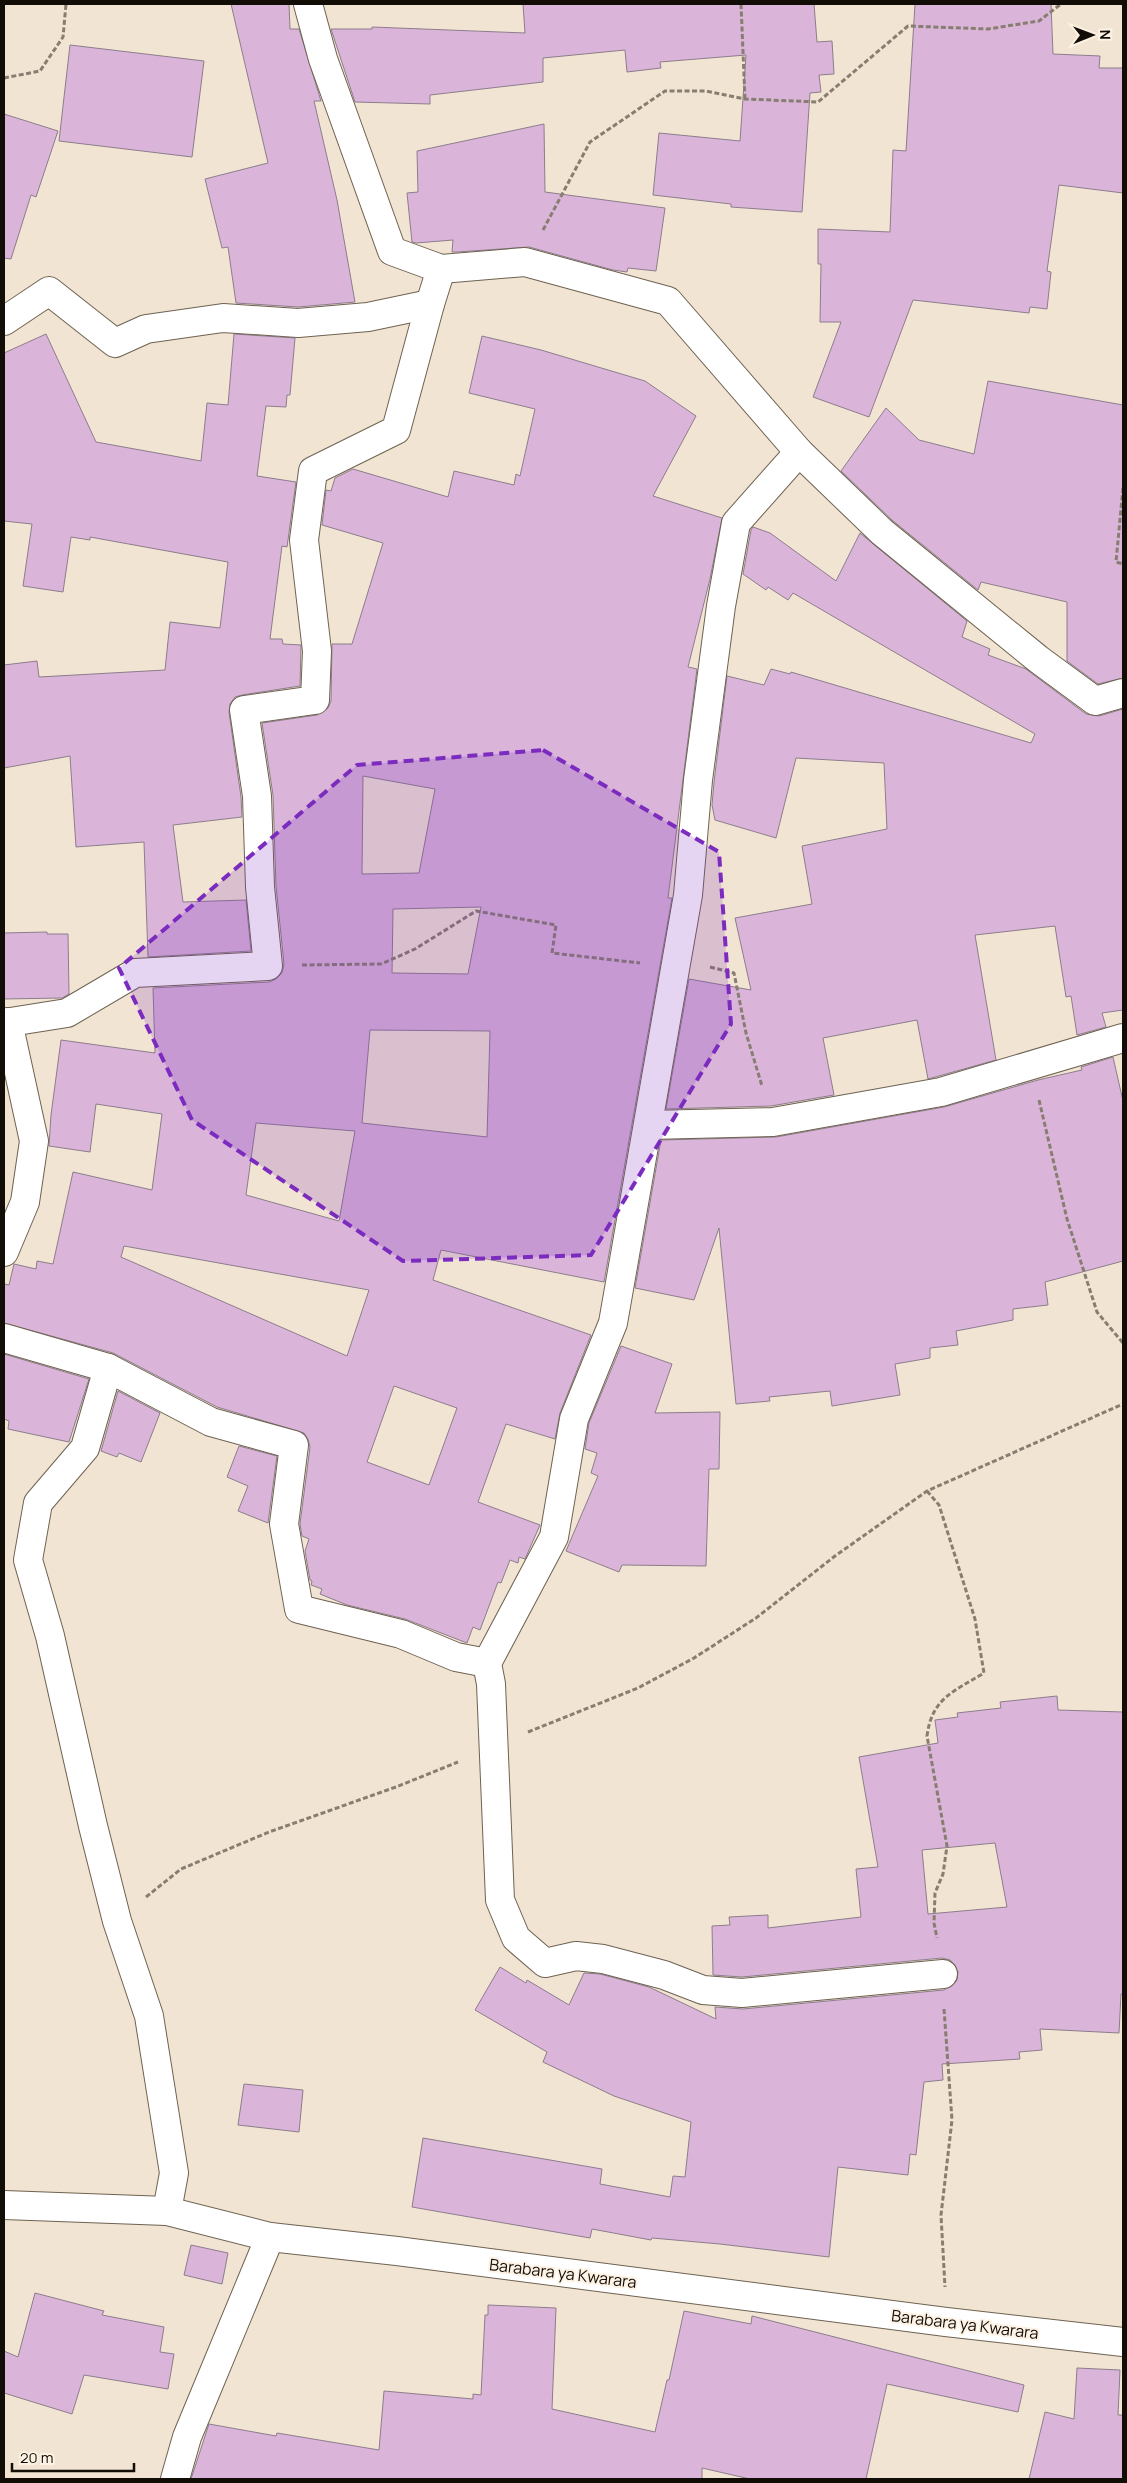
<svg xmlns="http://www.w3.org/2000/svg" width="1127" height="2483" viewBox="0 0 1127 2483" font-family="Manrope,sans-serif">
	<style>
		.building { fill: #dab5d9; stroke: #8c7d8c; fill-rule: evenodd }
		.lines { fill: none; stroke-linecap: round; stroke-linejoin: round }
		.minor-casing { stroke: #6e6252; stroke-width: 30 }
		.path { stroke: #877e71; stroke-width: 3; stroke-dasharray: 5 2.5; stroke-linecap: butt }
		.minor { stroke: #fff; stroke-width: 28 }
		.marked { fill: #7b2cbf; fill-opacity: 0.2; stroke: #7b2cbf; stroke-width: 4; stroke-dasharray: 10 6; stroke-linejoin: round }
		.labels { text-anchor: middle; stroke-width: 4; stroke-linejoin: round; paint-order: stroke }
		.street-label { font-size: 16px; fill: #120d07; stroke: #fdf2e3 }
	</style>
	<rect width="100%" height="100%" fill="#f2e4d2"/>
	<g class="building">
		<path d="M231,4H289L290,29H299L321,101H314L337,200L355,302L298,307L236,303L228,247L222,248L205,179L268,163Z"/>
		<path d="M523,4H814L817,42L832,41L834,74L819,75L821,92L810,93L802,212L731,207V204L653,195L659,133L740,141L746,55L660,62L661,68L627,72L625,50L543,58V82L430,95V104L355,102L331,29H372V27L525,33Z"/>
		<path d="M915,4H1051L1053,54L1100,56L1099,68H1123V193L1059,185L1047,271L1051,272L1047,309L1030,307L1029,313L913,300L869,417L813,397L841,322H820L821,264H818V229L890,232L893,150L906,151Z"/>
		<path d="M70,45L204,61L192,157L59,141Z"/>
		<path d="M4,114L58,131L36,197L31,195L11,259L4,258Z"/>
		<path d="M544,124L545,192L665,208L656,271L628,268L627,272L613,270L529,247L457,252H452L453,240L416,243L412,242L407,193L418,192L417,151Z"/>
		<path d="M46,334L96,442L201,461L207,403L228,405L234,334L295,338L290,395H287L286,407L266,406L257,476L296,482L287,547L282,546L270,639H282L283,644L301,645L300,686L242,695L235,697L230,704L229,712L241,797L242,817L173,825L183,902L246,900L251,951L148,957L144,842L76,847L70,756L4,768V665L37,661L39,677L165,670L170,622L220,628L228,562L90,537V540L71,537L63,592L23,586L32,524L4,521V353Z"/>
		<path d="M482,336L541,350L645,381L696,416L653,496L722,518L710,579L688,667L697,669L668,898H672L604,1282L441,1250L433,1280L591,1335L560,1413L555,1439L506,1424L478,1502L540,1525L525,1559L519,1557L518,1563L510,1560L501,1583L498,1582L480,1630L473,1627L467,1643L405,1619L347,1605L320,1594L322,1589L311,1585L312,1581L310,1580L305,1551L309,1539L302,1536L300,1524L310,1447L308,1439L304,1433L217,1407L113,1353L4,1323V1284L9,1285L14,1264L36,1269L37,1261L53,1264L73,1172L152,1190L162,1114L96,1104L90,1152L49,1146L51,1115L61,1040L155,1053L153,988L269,982L276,979L282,973L284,964L276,886L273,795L262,723L317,715L328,708L331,701L332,644H352L383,543L322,525L326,490L331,491L335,478L353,469L448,497L454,471L514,485L516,474L520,476L535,409L469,393ZM363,776L435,789L419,873L362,874ZM481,907L468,974L392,973L393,909ZM370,1030L490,1031L487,1137L362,1123ZM256,1123L355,1131L339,1221L246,1195ZM124,1246L369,1290L347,1356L121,1257ZM394,1386L457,1408L429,1485L367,1462Z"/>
		<path d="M988,381L1123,405V678L1098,684L1067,661V602L981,582L978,590L892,520L841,471L886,408L919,440L974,454Z"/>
		<path d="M753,527L770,533L836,581L860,533L967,621L962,637L990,649L988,655L1026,669L1086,714L1099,716L1123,709V1010L1102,1013L1106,1027L1077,1035L1071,996L1066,997L1055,926L975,935L996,1060L928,1079L917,1020L823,1038L834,1095L771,1106L666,1109L689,979L751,990L735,918L812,904L802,846L887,829L884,763L796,758L776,838L715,820L712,805L714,782L727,676L764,685L771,669L790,674L791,672L1031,743L1035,734L793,593L788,600L768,587L766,590L743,574L751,530Z"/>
		<path d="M47,932V934H68L69,994L62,998L4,999V933Z"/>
		<path d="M1113,1057L1123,1101V1261L1045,1282L1048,1305L1013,1309V1320L956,1331L958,1345L930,1348V1358L895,1364L900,1395L832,1406L830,1391L769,1397L770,1401L736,1404L719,1228L694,1300L635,1288L661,1140L776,1137L944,1107L1038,1080L1082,1070L1081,1067Z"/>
		<path d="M621,1346L672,1364L655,1413L720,1412L719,1469H709L706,1566L622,1565L619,1572L566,1551L598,1476L591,1473L597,1453L585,1449L589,1423Z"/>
		<path d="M4,1354L89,1379L69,1442L8,1429L9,1421L4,1419Z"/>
		<path d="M118,1391L160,1413L141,1462L119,1453L117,1457L101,1451Z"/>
		<path d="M239,1446L277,1456L268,1523L238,1511L248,1486L227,1477Z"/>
		<path d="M1057,1696L1058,1710L1123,1712V1994H1121L1119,2033L1040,2029L1042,2050L1019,2052L1020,2059L942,2064L943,2080L924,2082L916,2155L910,2154L908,2175L838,2167L829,2257L720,2244L652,2238L651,2240L592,2229L590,2238L412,2207L423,2138L602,2169L600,2184L670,2197L673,2176L685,2177L691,2122L614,2096L543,2062L547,2052L475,2010L500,1967L526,1983L527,1980L569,2005L584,1973L600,1974L649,1987L716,2019L715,2007L743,2009L944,1990L952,1986L957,1980L958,1972L955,1965L950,1960L942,1958L742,1977L713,1975L712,1926L730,1925L729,1917L768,1915V1928L861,1917L856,1869L878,1867L859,1757L938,1743L935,1720L958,1717L957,1713L1001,1708L1000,1702ZM995,1843L1007,1907L928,1914L922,1850Z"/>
		<path d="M244,2084L303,2090L299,2132L238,2125Z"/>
		<path d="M191,2245L228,2253L222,2284L184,2275Z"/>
		<path d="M35,2293L104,2311L102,2315L164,2327L160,2352L174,2354L168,2389L84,2375L72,2414L4,2393V2351L18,2357Z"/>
		<path d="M488,2305L556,2308L552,2409L655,2432L667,2380H669L684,2311L751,2324L752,2316L1024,2385L1018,2412L887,2384L866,2479H750L702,2468V2479H191L209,2424L276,2436L277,2433L379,2450L384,2391L473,2399V2394L481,2395L485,2315H488Z"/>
		<path d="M1077,2368L1120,2370L1118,2415H1123V2479H1029L1045,2412L1074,2419Z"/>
	</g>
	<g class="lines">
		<defs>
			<g id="minor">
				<path d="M308,4L323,59L392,251L441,269L525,262L668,301L799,452L882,532L1038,659L1095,701L1123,693"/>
				<path d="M4,321L49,291L115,343L146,329L223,318L298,323L368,317L430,304"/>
				<path d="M799,452L736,523L721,606L698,780L688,895L613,1323L574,1419L554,1537L487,1663L491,1684L500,1900L516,1938L545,1963L576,1956L603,1959L664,1975L703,1990L742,1993L943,1974"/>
				<path d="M4,1023L67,1013L135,973L268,966L260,887L257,796L244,710L315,700L317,651L304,540L313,471L396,430L430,304L441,269"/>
				<path d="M649,1125L773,1122L941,1092L1123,1038"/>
				<path d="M4,1252L25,1202L34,1141L8,1022"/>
				<path d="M4,1338L108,1368L211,1422L294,1445L284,1524L299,1609L401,1634L456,1657L487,1663"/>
				<path d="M108,1368L85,1448L38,1503L28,1560L50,1636L93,1826L117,1921L149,2016L174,2173L167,2211"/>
				<path d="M4,2205L167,2211L270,2237L397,2251L946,2322L1123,2342"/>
				<path d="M175,2479L187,2437L270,2237"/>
			</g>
		</defs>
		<use href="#minor" class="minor-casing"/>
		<g class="path">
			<path d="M741,4L745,99"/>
			<path d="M4,78L40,71L63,37L66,4"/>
			<path d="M543,230L590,142L665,91H706L745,99L818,102L908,26L988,29L1039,21L1061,4"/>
			<path d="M1123,488L1116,562L1123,564"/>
			<path d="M302,965L381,964L415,949L476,911L556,925L552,953L640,963"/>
			<path d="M710,967L734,973L746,1033L762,1086"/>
			<path d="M1039,1100L1067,1219L1097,1312L1123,1343"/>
			<path d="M927,1491L939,1505L975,1619L984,1673C953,1692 932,1698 927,1736L947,1846L943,1874L935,1893L934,1923L937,1938"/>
			<path d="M528,1732L638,1688L694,1658L756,1618L835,1556L927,1491L1123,1404"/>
			<path d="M146,1897L181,1869L269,1832L396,1787L458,1762"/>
			<path d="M944,2009L952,2120L941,2215L945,2287"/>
		</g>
		<use href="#minor" class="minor"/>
	</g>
	<path class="marked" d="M543,750L719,852L731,1024L591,1255L403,1261L192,1120L119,968L357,765Z"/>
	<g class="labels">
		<g class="street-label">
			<text transform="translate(563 2273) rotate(7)" y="6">Barabara ya Kwarara</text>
			<text transform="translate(965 2324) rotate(7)" y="6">Barabara ya Kwarara</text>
		</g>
	</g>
	<rect width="1127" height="2483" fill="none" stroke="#120d07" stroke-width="10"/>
	<g transform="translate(1092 35) rotate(89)" stroke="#fdf2e3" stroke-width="4" paint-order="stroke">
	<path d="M0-4L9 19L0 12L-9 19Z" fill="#120d07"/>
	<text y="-8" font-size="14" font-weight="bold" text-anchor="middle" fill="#120d07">N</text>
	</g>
	<path d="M12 2463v8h122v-8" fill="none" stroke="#120d07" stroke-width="2.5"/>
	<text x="20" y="2463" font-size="15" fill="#120d07" stroke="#fdf2e3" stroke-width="4" paint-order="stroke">20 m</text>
</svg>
